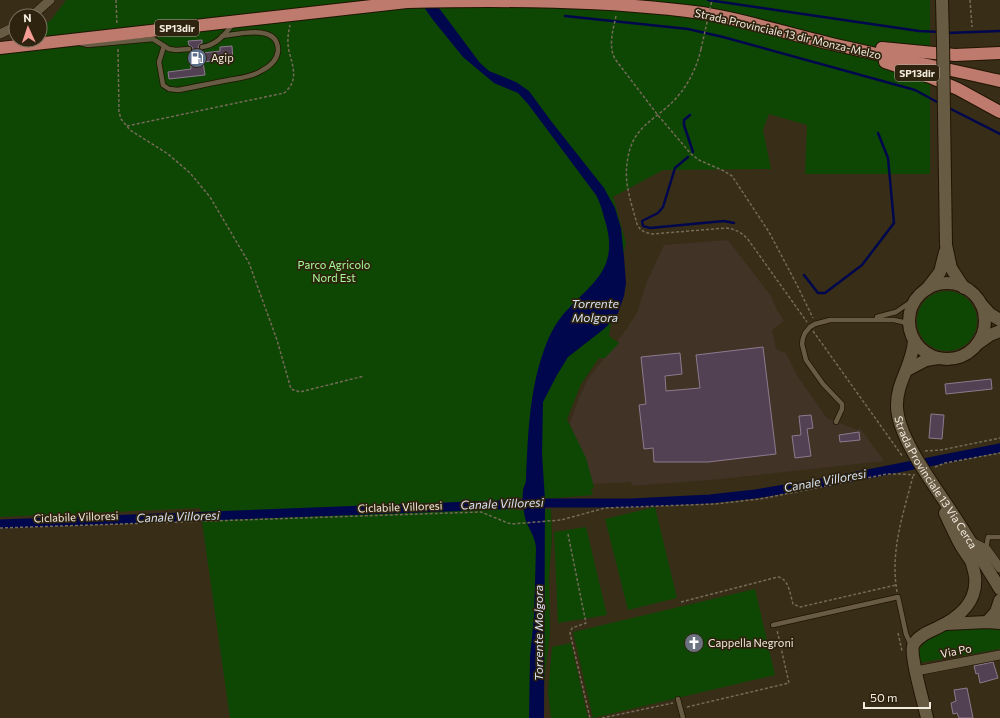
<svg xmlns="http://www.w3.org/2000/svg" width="1000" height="718" viewBox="0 0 1000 718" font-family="Commissioner,sans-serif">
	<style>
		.industrial { fill: #413326 }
		.green { fill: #0e4604 }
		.water { fill: #00074d }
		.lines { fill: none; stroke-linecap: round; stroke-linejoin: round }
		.stream { stroke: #00074d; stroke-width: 2.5 }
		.canal { stroke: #00074d; stroke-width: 9 }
		.building { fill: #524153; stroke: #8d7a8e }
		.lane-casing { stroke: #201502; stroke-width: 6 }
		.street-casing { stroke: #201502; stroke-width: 10 }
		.secondary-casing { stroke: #201502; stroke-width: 14 }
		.primary-casing { stroke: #201502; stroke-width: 14 }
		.path { stroke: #756b58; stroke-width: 1.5; stroke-dasharray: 3 2; stroke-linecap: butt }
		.lane { stroke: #685b44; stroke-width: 4.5 }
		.street { stroke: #685b44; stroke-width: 9 }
		.secondary { stroke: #685b44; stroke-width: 12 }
		.primary { stroke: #be7b6d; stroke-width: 12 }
		.secondary-bridge-casing { stroke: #201502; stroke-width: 14; stroke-linecap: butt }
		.path-bridge { stroke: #756b58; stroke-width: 1.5; stroke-dasharray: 3 2; stroke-linecap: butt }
		.secondary-bridge { stroke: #685b44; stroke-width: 12 }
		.labels { text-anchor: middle; stroke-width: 3.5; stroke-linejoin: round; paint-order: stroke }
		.shield { fill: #2e230e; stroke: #b8afa0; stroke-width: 1 }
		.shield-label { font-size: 10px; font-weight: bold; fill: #f3ebde }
		.street-label { font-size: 11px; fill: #f3ebde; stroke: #2e230e }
		.poi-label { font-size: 11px; fill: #f3ebde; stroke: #2e230e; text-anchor: start }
		.park-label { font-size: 11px; fill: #a6fc99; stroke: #2e230e }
		.water-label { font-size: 12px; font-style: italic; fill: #d7e3f7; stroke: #2e230e }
	</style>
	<rect width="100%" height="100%" fill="#382d17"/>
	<path class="industrial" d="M728,240L771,296L776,308L784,321L772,330L776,349L786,353L798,377L827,418L857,430L860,428L884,461L721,479L632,486L631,482L592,484L568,428L579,398L588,379L625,331L637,313L646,284L664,245Z"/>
	<g class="green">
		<path d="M66,0H930V174H805L807,125L769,114L763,130L771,169L663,170L613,197L626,243L621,264L609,336L619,343L605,358H599L581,384L567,419L586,458L594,487L591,490L593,495L557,498H515L516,510L551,509L552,539L549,577L550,632L540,718H230L200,508L0,517V50L40,40V27L51,20Z"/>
		<circle cx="947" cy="321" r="30"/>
		<path d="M655,507L677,598L628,610L605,519Z"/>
		<path d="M586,527L607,615L558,623L554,532Z"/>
		<path d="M755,589L775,675L593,718L573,632Z"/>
		<path d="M1000,627V649L919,663L918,653L920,648L931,636L951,628Z"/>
		<path d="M571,643L588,718H551L548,692L552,647Z"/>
	</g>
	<path class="water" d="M419,0H433L480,63L489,71L516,82L529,91L551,121L604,188L615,208L621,228L624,257L626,283L624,296L618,313L613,320L604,329L568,357L557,375L543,402L542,454L545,500L544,718H529L530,656L534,617L536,549C536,535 525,526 524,512C523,505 522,498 523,491C523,487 526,484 526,479C528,436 529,392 544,350C548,338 554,326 562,316C589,284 619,272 606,224C603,214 601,204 596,195L528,104L518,93L494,83L463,57L433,20Z"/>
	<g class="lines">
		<g class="stream">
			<path d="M708,0L919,31L940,32"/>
			<path d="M565,16L688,29L723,37L915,90L939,103"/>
			<path d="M947,33L1000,31"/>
			<path d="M947,107L1000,134"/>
			<path d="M690,115L684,120V125L693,152"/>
			<path d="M688,157L675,168L663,207L658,213L642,221L643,226L650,228L724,221L734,223"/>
			<path d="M804,275L818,293H825L862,265L894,223L888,158L878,133"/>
		</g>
		<path class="canal" d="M0,524L546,503H631L710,499L755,494L827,482L1000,448"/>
	</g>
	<g class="building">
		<path d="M202,40V43L199,45L198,47L200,50L203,51V53L220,51V47L232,46L233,62L222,63L221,60L203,62L205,75L169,79L168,72L191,69L190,53L192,51L193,48L189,45L188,41Z"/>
		<path d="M763,347L776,454L708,462H654L653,448L644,449L639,405L646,404L641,357L680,353L682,374L665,376L666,391L700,388L696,355Z"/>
		<path d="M991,379L992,389L946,394L945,384Z"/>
		<path d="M931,414L944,415L942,439L929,438Z"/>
		<path d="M811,415L813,428L807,429L811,456L795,458L792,436L801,435L799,416Z"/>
		<path d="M859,432L860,440L840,442L839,435Z"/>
		<path d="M699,635L702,647L689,650L686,638Z"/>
		<path d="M993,662L998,678L980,683L978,673L976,674L974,666Z"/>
		<path d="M967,688L973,718H959L957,713L953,714L951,703L956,701L954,690Z"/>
	</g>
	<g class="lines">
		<defs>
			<g id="lane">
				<path d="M80,43L88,45L153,39L169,49L176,50L189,49"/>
				<path d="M164,46L159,62L163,85L169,89L178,90C195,87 212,83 229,80C240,78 252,77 261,71C269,67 277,60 278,51C279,23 239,34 222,36"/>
				<path d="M202,47C217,45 225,34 233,24"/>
				<path d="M877,317L896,312L918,297"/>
				<path d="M836,422L842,409V404L823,384L806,360L802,344L803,338L805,333L810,327L815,324L830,320H894L903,322L909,327"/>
				<path d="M986,549L988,537H1000"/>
				<path d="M773,625L898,597L906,634L911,645"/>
				<path d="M678,699L683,718"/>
			</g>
			<g id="street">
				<path d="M32,16L50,0"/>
				<path d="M0,34L16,26"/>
				<path d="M970,541L986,549L1000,568"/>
				<path d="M916,671L1000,655"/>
			</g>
			<g id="secondary">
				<path d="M942,0L943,41"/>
				<path d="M944,112L946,245L951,268L964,288"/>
				<circle cx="947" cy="321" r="38"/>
				<path d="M927,289L940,272L945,252"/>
				<path d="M981,304L990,314L1000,320"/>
				<path id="s1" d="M914,340C913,365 896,382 897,407C898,438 934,485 951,511C968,537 984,563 1000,589"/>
				<path d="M977,344L990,335L1000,331"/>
				<path d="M907,370L926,360L938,358"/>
				<path d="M987,622L996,612L1000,600"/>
				<path d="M946,624L987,622L1000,623"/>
				<path d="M927,718C924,704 910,657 913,646C916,637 928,632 937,628C958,618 978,603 975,576C974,571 973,566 971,561C968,556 964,551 961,546C955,535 950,524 945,513"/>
			</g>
			<g id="primary">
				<path d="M0,48L407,2C504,0 606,0 702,13C746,20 789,34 832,44C888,57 944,68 1000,81"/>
				<path d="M882,48L955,55L1000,53"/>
				<path d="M885,62L930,77L958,89L1000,112"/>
			</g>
		</defs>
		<use href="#lane" class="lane-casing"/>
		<use href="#street" class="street-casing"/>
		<use href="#secondary" class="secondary-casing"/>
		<use href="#primary" class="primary-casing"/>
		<g class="path">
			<path d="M116,0L117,25"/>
			<path d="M970,0L972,27"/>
			<path d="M616,16C613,30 608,46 615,59L657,114L691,154L699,160L724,171L732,176L769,232L797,285L813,318"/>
			<path d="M118,49L119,112L121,119L130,130L168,154L190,173L210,197L249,263L277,340L291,389L300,392L364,376"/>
			<path d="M701,49C697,66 690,82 678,96C657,121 631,124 627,164C624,184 632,205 637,224C640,231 644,232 652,234L726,228C735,229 740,232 747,238L807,322"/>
			<path d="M127,126L284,93C299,81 293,67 289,51C287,42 288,34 290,25"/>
			<path d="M813,331L903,457"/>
			<path d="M925,451L941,450L1000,438"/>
			<path d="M935,467L945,463L1000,453"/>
			<path d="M0,528L481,512L508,523L512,524L561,520L605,508L715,504L760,499L887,474H901L915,475"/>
			<path d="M568,534L586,623L572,628L570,633L590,718"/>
			<path d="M897,592C890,551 903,515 913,476"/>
			<path d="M681,602L778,577C789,579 790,594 793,604L800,607L896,585"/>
			<path d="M898,633L902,651"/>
			<path d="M687,707L789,683L777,630"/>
			<path d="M602,718L673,703"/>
		</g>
		<use href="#lane" class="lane"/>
		<use href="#street" class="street"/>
		<use href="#secondary" class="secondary"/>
		<use href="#primary" class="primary"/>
		<defs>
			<path id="secondary-bridge" d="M943,41L944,112"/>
		</defs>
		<use href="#secondary-bridge" class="secondary-bridge-casing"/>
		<path class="path-bridge" d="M701,49L712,0"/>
		<use href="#secondary-bridge" class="secondary-bridge"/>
	</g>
	<defs>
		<symbol id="fuel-disc" viewBox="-11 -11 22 22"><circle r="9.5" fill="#5c6f8a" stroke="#2e230e"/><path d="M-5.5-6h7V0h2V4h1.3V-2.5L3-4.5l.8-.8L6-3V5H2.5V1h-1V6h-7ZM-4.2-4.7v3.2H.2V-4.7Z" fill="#fff"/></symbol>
		<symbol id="church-disc" viewBox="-11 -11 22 22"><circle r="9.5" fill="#6b7280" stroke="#2e230e"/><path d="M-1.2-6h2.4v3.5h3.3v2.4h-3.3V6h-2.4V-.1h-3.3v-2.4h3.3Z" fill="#fff"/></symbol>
	</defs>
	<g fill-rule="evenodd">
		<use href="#fuel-disc" x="186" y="47" width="22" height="22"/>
		<use href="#church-disc" x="683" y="632" width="22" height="22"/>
	</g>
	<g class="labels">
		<g class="shield">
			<rect x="155" y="20" width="44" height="16" rx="3"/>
			<rect x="895" y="65" width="44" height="16" rx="3"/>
		</g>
		<g class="shield-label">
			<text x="177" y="32">SP13dir</text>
			<text x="917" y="77">SP13dir</text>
		</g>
		<g class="street-label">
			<text transform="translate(788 34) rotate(13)" y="4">Strada Provinciale 13 dir Monza-Melzo</text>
			<text dy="4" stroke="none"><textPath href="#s1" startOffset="155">Strada Provinciale 13 Via Cerca</textPath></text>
			<text transform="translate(400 507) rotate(-2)" y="4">Ciclabile Villoresi</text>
			<text transform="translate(76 517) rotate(-2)" y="4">Ciclabile Villoresi</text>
			<text transform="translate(956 651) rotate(-11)" y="4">Via Po</text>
		</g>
		<g class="poi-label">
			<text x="211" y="62">Agip</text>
			<text x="708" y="647">Cappella Negroni</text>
		</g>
		<g class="park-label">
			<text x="334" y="269">Parco Agricolo<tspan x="334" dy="13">Nord Est</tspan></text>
		</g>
		<g class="water-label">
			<text x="595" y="308">Torrente<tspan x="595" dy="14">Molgora</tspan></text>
			<text transform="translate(825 481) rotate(-10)" y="4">Canale Villoresi</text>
			<text transform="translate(502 504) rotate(-2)" y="4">Canale Villoresi</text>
			<text transform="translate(178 517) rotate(-2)" y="4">Canale Villoresi</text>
			<text transform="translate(539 633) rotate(-90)" y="4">Torrente Molgora</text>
		</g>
	</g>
	<g transform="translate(28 28) rotate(357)"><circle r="19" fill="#2e230e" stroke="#7d7361"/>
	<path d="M0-3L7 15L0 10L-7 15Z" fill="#f59c96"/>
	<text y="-6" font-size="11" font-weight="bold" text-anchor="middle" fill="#f3ebde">N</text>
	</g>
	<path d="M864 702v6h66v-6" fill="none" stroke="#f3ebde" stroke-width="2"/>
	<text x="870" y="702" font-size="12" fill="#f3ebde" stroke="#2e230e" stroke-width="3" paint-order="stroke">50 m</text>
</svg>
